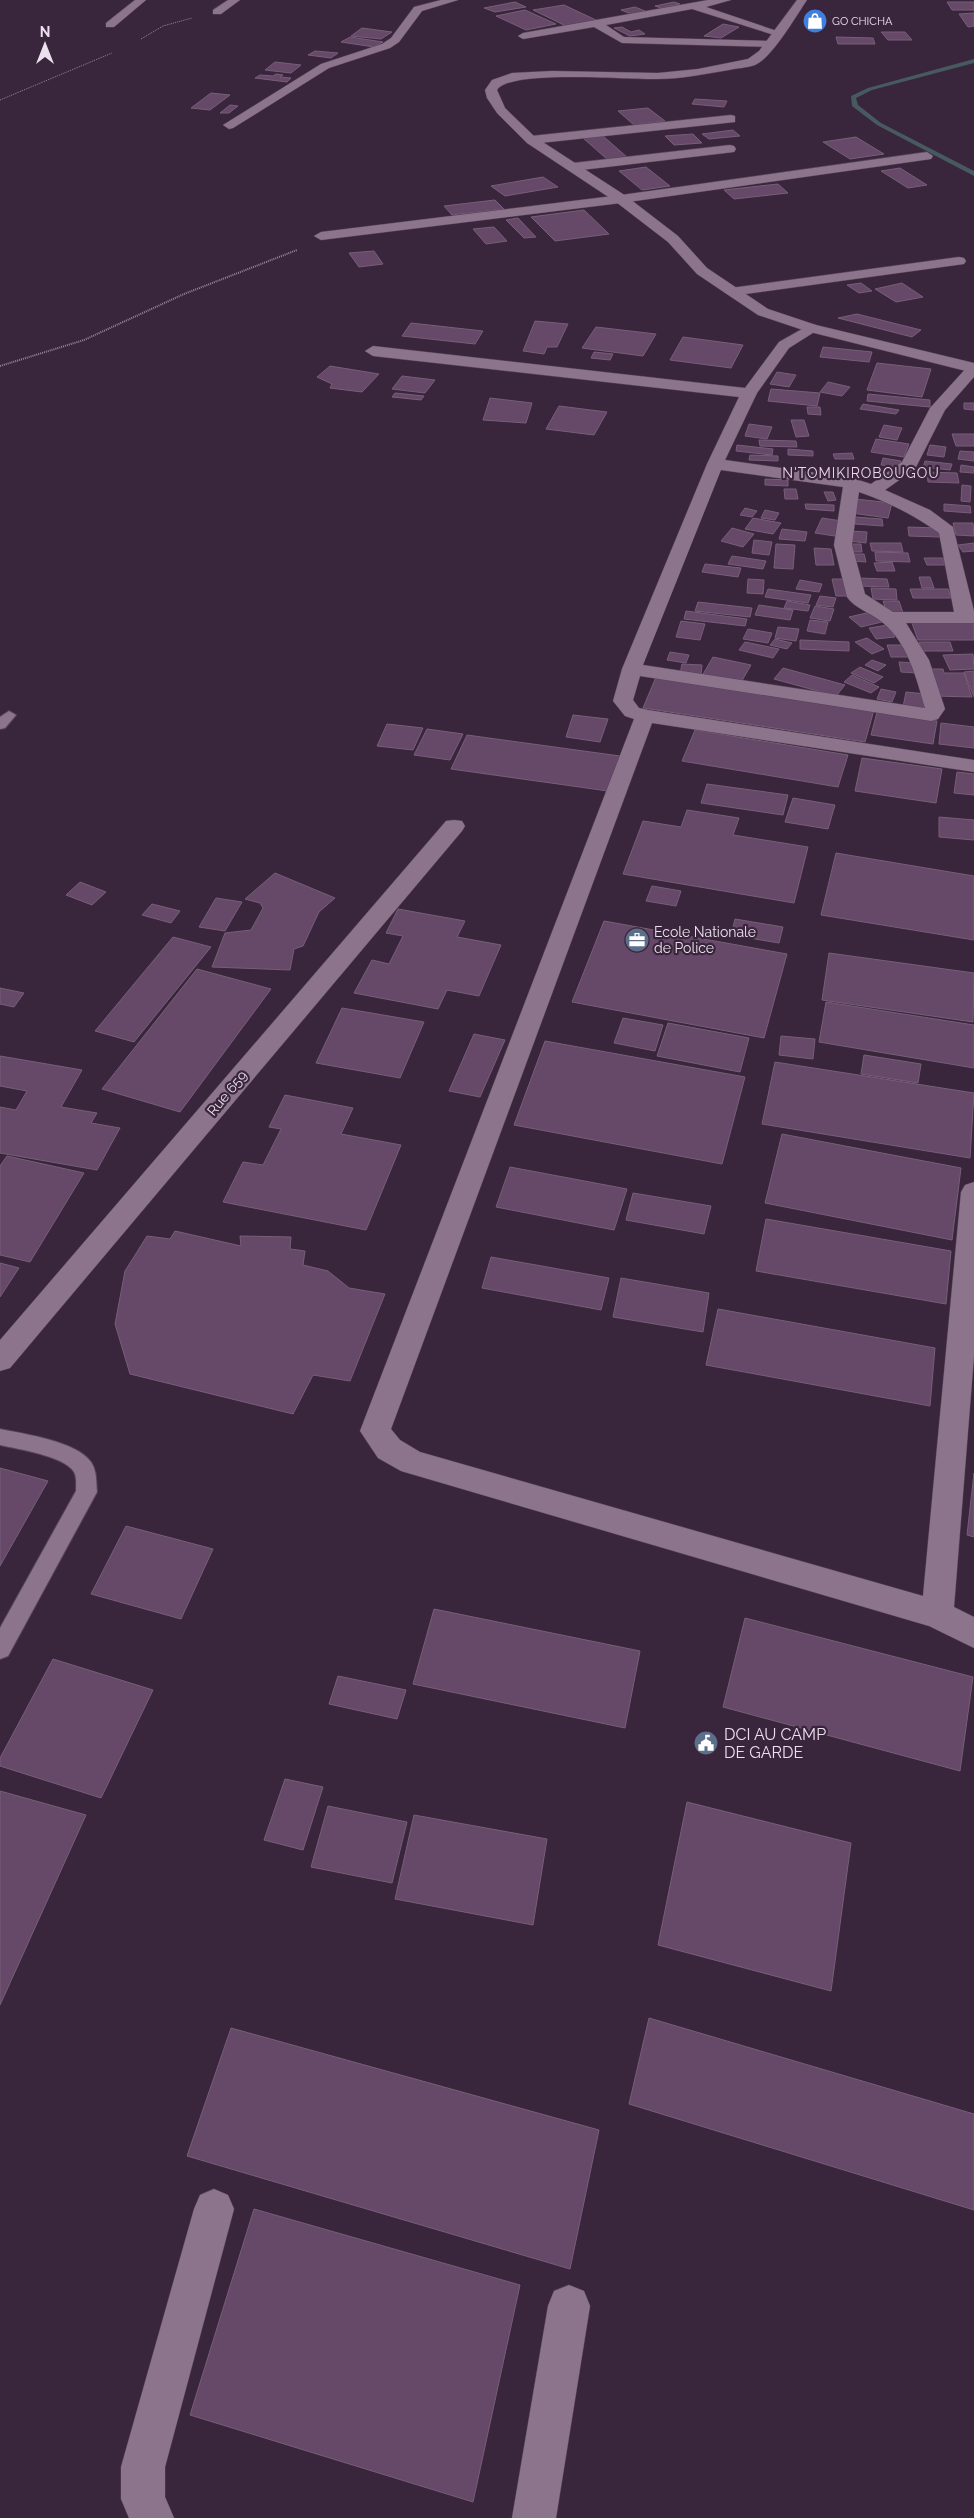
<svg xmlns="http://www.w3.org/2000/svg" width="974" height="2518" viewBox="0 0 974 2518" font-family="Raleway,sans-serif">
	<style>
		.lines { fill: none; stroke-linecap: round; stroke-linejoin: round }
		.stream { fill: #475a60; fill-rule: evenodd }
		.building { fill: #664868; stroke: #775f78 }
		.lane-casing { stroke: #564557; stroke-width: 2 }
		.street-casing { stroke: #564557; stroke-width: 1 }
		.secondary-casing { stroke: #564557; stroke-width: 1 }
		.path-far1 { stroke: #968597; stroke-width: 1; stroke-dasharray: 1 1; stroke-linecap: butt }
		.path { stroke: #968597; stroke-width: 2; stroke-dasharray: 1 1; stroke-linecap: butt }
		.lane { fill: #8c748d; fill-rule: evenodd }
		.street { fill: #8c748d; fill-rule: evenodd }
		.secondary { fill: #8c748d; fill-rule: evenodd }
		.labels { text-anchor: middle; stroke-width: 4.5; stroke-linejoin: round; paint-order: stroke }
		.far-poi-label { font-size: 11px; fill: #ede0ee; stroke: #3a263c; text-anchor: start }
		.far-quarter-label { font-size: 14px; letter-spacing: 1px; fill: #f0d5f1; stroke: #3a263c }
		.poi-label { font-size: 14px; fill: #ede0ee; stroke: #3a263c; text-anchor: start }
		.street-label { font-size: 14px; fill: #ede0ee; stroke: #3a263c }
		.near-poi-label { font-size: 16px; fill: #ede0ee; stroke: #3a263c; text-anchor: start }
	</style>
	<rect width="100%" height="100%" fill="#3a263c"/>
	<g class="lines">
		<path class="stream" d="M974,59V63L872,90L856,98L858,105L881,123L974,171V176L877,125L852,106L851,96L868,88Z"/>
	</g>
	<g class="building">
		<path d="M515,2L526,7L495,12L484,8Z"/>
		<path d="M674,2L680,4L661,8L655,6Z"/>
		<path d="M947,2H974V10H952Z"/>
		<path d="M564,5L598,21L566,26L533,10Z"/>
		<path d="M635,7L645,11L631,14L621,10Z"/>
		<path d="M525,10L556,24L526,30L496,16Z"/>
		<path d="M974,13V26L968,27L959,14Z"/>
		<path d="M723,24L739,27L721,38L704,36Z"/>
		<path d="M622,27L631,32L639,30L645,34L630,36L614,28Z"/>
		<path d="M362,28L392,32L381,39L351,36Z"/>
		<path d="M881,32H905L912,40H888Z"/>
		<path d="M350,37L383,42L374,47L341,42Z"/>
		<path d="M836,37L873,38L875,44H838Z"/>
		<path d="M315,51L338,53L331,58L308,55Z"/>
		<path d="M275,62L301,65L291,73L265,70Z"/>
		<path d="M276,74L283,75L280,77L291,78L287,82L255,78L260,75L273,76Z"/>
		<path d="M211,93L230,95L210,110L191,108Z"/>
		<path d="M695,99L727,101L724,107L692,104Z"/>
		<path d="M230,105L238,106L229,113H220Z"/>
		<path d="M648,108L665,121L634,125L618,111Z"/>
		<path d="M733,130L740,136L709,139L702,134Z"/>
		<path d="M693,134L702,143L674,145L665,136Z"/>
		<path d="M603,136L628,158L608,160L583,138Z"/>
		<path d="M856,137L884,154L850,159L823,142Z"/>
		<path d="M646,167L670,186L642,190L619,171Z"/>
		<path d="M900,168L927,185L908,188L881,171Z"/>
		<path d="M543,177L558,187L505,196L491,186Z"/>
		<path d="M778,184L788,193L734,199L724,190Z"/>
		<path d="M495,200L504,209L452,215L444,206Z"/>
		<path d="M584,210L609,234L555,241L531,217Z"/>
		<path d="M518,218L536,237L524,238L506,220Z"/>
		<path d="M494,227L507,241L486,244L473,229Z"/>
		<path d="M374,251L383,264L359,267L349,253Z"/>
		<path d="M861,283L872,291L859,293L847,285Z"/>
		<path d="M902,283L923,297L896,302L875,289Z"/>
		<path d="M857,314L921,330L912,337L838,318Z"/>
		<path d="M535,321L568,324L557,347H547L544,354L523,351Z"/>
		<path d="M411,323L483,331L475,344L402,336Z"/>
		<path d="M596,327L656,334L643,356L582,348Z"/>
		<path d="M683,337L743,345L731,368L670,360Z"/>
		<path d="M823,347L872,352L869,362L820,357Z"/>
		<path d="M594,352L613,354L610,360L591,358Z"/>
		<path d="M877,363L931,369L922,397L867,390Z"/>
		<path d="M330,366L379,374L362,392L330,388L332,384L317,377Z"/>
		<path d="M777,372L796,375L789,387L770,384Z"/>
		<path d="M402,376L435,380L425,393L392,389Z"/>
		<path d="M828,382L850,387L842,396L820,392Z"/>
		<path d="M771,389L820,393L817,406L768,401Z"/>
		<path d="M395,393L424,396L421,400L392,397Z"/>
		<path d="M868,394L930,400V407L867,401Z"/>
		<path d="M490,398L532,403L526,423L483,420Z"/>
		<path d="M964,403H974V410L964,409Z"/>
		<path d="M863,404L899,410L896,414L860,409Z"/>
		<path d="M559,406L607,412L594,435L546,429Z"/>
		<path d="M807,407H820L821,415L808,414Z"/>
		<path d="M791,420H804L809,436L796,437Z"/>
		<path d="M749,424L772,427L767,439L745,436Z"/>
		<path d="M884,425L902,428L897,440L879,437Z"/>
		<path d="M952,434H974V446H956Z"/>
		<path d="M876,439L909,444L904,457L871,452Z"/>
		<path d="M759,440L796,441L797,447L760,446Z"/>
		<path d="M737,445L773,449L772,455L736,451Z"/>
		<path d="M930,445L946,447L944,457L927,455Z"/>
		<path d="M788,449L813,451V456L788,455Z"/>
		<path d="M960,451L974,452V461L958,459Z"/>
		<path d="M852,453L854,459H835L833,454Z"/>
		<path d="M750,455L778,456V461L749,460Z"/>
		<path d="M883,458L901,461L899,467L881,465Z"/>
		<path d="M925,461L952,464L950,470L923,467Z"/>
		<path d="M961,465L974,467V473L960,472Z"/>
		<path d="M927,472L957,473L959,483L928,482Z"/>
		<path d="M765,479L788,480V486L765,485Z"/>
		<path d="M962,485L971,486L970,502L961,501Z"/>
		<path d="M784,489H796L798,499H785Z"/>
		<path d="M824,492H833L836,500L828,501Z"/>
		<path d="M856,499L892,503L888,518L851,513Z"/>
		<path d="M805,504L834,505V511L806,509Z"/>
		<path d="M944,504L970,506L971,513L944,511Z"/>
		<path d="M745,508L757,511L752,517L740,515Z"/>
		<path d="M765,510L779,513L775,520L761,518Z"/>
		<path d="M855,517L882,519L883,526L855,524Z"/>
		<path d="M753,518L781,523L773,534L745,529Z"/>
		<path d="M822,518L842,521L835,536L815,533Z"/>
		<path d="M953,523H973L974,536L956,535Z"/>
		<path d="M908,527L938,528L940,537L909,536Z"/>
		<path d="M732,528L754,534L743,547L721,541Z"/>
		<path d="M782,529L807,532L805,541L779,539Z"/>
		<path d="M851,531L867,532L866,543L849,541Z"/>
		<path d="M754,540L772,542L769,555L752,553Z"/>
		<path d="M870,543H901L903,552L872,551Z"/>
		<path d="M974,543V551L963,552L958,545Z"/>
		<path d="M776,544L795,545L793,569L774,568Z"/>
		<path d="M847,544H861L862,552H848Z"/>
		<path d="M814,548L831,549L834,565H816Z"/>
		<path d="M875,552L908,553L910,562L876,561Z"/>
		<path d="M848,554H864L866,562L850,561Z"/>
		<path d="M732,556L766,561L763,569L728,564Z"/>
		<path d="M924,558H943L945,565H927Z"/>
		<path d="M892,562L895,571H877L874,563Z"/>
		<path d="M705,564L741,568L738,577L702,572Z"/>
		<path d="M919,577H930L934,588H922Z"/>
		<path d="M858,578L887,579L889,587L859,586Z"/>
		<path d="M748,579L764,580L763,594L747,593Z"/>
		<path d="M832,579H847L851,596H836Z"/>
		<path d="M800,580L822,584L819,592L796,589Z"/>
		<path d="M871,588L896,589L897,600L873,599Z"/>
		<path d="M768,589L811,595L808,603L765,597Z"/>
		<path d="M910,589H948L951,598H913Z"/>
		<path d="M820,596L836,598L833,607L816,605Z"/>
		<path d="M787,601L810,605L808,611L784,608Z"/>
		<path d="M883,601H899L904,616H888Z"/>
		<path d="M698,602L752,608L750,617L695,611Z"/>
		<path d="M759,605L793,610L790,620L755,615Z"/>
		<path d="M815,606L834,609L830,621L810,618Z"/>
		<path d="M686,611L747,619L745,626L684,619Z"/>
		<path d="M875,611L886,621L861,627L849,617Z"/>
		<path d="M810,620L828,622L825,634L807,631Z"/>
		<path d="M681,621L705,624L700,640L676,637Z"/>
		<path d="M912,623H974V640H918Z"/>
		<path d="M888,625L895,637L876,639L869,628Z"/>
		<path d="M778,627L799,629L796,641L775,638Z"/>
		<path d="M748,629L772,633L768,643L743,639Z"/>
		<path d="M867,638L884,649L872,654L855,642Z"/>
		<path d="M775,639L792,643L787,649L770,645Z"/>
		<path d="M800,640L849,642V651L800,649Z"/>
		<path d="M745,642L779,649L773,658L739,650Z"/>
		<path d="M919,642H950L953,651H922Z"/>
		<path d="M887,645H906L910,657H891Z"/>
		<path d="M670,652L689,655L686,663L667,660Z"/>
		<path d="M973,654L974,669L950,670L943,655Z"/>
		<path d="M713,657L751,665L740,684L702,676Z"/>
		<path d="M872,660L886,665L878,671L865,665Z"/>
		<path d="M899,662L915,663L917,673L901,672Z"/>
		<path d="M682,664L702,665L701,675L680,674Z"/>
		<path d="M860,667L883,677L874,683L851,673Z"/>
		<path d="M783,668L845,685L836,696L774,679Z"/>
		<path d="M927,669H943L944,673H964L972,697L935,696Z"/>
		<path d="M974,671V697L964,672Z"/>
		<path d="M852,675L879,687L871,693L844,682Z"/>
		<path d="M656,677L874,710L865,742L643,708Z"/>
		<path d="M881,689L896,692L892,702L877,699Z"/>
		<path d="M906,692L926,694L924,709L903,707Z"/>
		<path d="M877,712L937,721L933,744L871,735Z"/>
		<path d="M573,715L608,719L600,742L566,737Z"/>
		<path d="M941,723L974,727V748L939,744Z"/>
		<path d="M387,724L423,728L413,750L377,746Z"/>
		<path d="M427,729L463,734L450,760L414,755Z"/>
		<path d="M695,730L848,755L838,787L682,761Z"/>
		<path d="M467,735L620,756L608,791L451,769Z"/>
		<path d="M862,758L942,769L936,803L855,791Z"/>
		<path d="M957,772L974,774V795L954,793Z"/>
		<path d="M707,784L788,795L783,815L701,803Z"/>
		<path d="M793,798L835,805L828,829L785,822Z"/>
		<path d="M687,810L739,818L733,835L808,847L794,903L623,874L643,821L681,827Z"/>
		<path d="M939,817L974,820V840L939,837Z"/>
		<path d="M836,853L974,876V940L821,915Z"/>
		<path d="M275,873L335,898L319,912L303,946L294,949L290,970L212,967L225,933L251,930L263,908L260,903L245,899Z"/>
		<path d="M80,882L106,892L92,905L66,895Z"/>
		<path d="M652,886L681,891L676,906L646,901Z"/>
		<path d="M216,898L242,902L225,931L199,927Z"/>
		<path d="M152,904L180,911L171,923L142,915Z"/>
		<path d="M398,909L465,921L457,937L501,945L479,996L447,990L438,1009L354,993L372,960L389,964L403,936L386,933Z"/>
		<path d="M735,919L783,927L779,943L731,935Z"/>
		<path d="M604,921L787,954L764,1038L572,1002Z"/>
		<path d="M173,937L211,947L134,1042L95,1031Z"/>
		<path d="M829,953L974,973L973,1022L822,1000Z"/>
		<path d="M197,969L271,989L180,1112L102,1089Z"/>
		<path d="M0,988L24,993L14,1007L0,1004Z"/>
		<path d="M826,1002L974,1025V1068L819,1042Z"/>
		<path d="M342,1008L424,1022L400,1078L316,1063Z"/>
		<path d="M623,1018L663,1025L655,1051L614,1043Z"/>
		<path d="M668,1023L749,1038L740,1072L657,1056Z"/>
		<path d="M474,1034L505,1040L480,1097L449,1091Z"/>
		<path d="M781,1036L815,1039L813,1059L779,1055Z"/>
		<path d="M545,1041L745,1077L722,1164L514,1125Z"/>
		<path d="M864,1055L921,1064L918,1083L861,1074Z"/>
		<path d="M0,1056L82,1070L61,1107L97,1113L91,1123L120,1128L97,1170L0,1153V1107L16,1110L27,1091L0,1086Z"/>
		<path d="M775,1062L974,1093L970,1158L762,1124Z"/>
		<path d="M285,1095L353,1108L341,1134L401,1145L366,1230L223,1202L243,1162L263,1165L281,1129L269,1127Z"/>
		<path d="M782,1134L961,1168L952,1240L765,1203Z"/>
		<path d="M7,1156L84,1173L30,1262L0,1255V1166Z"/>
		<path d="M510,1167L627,1189L614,1230L496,1207Z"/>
		<path d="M633,1193L711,1206L704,1234L626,1220Z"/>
		<path d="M766,1219L951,1251L946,1304L756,1271Z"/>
		<path d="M175,1231L241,1246L240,1236L291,1237L290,1249L305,1251L303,1265L328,1271L349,1288L385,1294L350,1381L313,1375L293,1414L130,1374L115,1324L125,1271L147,1236L170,1239Z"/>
		<path d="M491,1257L609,1278L601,1310L482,1288Z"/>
		<path d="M0,1263L19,1268L0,1297Z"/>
		<path d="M621,1278L709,1293L703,1332L613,1317Z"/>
		<path d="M718,1309L935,1348L930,1406L706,1365Z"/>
		<path d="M0,1468L48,1481L0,1566Z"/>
		<path d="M974,1473V1537L967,1535Z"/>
		<path d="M126,1526L213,1549L181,1619L91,1594Z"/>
		<path d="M434,1609L640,1651L625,1728L413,1684Z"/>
		<path d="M745,1618L973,1677L960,1771L723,1707Z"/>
		<path d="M53,1659L153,1690L101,1798L0,1766V1758Z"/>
		<path d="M338,1676L406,1690L397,1719L329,1704Z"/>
		<path d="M285,1779L323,1787L303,1850L264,1840Z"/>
		<path d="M0,1791L86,1815L0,2005Z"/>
		<path d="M687,1802L851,1843L831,1991L658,1945Z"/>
		<path d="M328,1806L407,1822L392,1883L311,1867Z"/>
		<path d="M414,1815L547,1839L533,1925L395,1899Z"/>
		<path d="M649,2018L974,2114V2210L629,2104Z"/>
		<path d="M231,2028L599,2130L570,2269L187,2156Z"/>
		<path d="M254,2209L520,2285L473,2502L190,2415Z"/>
	</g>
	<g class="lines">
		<defs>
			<g id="lane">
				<path d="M9,711L16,715L5,728L0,729V717Z"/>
				<path d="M0,1429C24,1434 76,1441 91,1462C97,1471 96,1481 97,1492L8,1656L0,1659V1628L76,1491C76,1485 77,1477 74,1472C65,1456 17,1449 0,1445Z"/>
			</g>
			<g id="street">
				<path d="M135,0H146L114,27H106V23Z"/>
				<path d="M228,0H240L221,14H213V10Z"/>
				<path d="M441,0H458L422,11L399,42L390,48L329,68L233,128L229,129L223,125L321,64L382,44L391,38L414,7Z"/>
				<path d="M708,0H731L706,7L783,33L778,36L774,35L692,9L606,25L624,37L770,41L776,44L770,47L622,43L594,27L523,39L518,36L523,33Z"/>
				<path d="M731,115L735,116V122L531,144L525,140L531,136Z"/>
				<path d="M730,145L734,146L736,149L734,152L573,171L567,167L573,163Z"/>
				<path d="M927,152L933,156L931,159L621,203L321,240L314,236L321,232L621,195Z"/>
				<path d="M959,257L964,258L966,261L964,264L731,296L724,292L731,288Z"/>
				<path d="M811,324L816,325L818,328L816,331L789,348L757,393L725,460L852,478L871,484L902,462L930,408L969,365L974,363V377L945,410L915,469L885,490L930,510L953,527L974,611V623H906L929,660L945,709L938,719L931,721L640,676L633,700L639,708L648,710L974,760V772L652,723L391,1429L400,1440L420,1452L923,1596L961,1192L965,1185L974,1182V1356L954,1607L974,1617V1648L929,1626L401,1471L378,1458L360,1431L634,719L625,716L613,701L622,669L707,464L739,397L373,356L365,351L373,346L745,388L779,342ZM721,470L843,487L834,545L847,597C854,608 871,613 882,622C908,643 916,677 925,708L643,665ZM859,492C888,502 914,515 939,533L954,612H893L865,594L852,545Z"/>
				<path d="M454,820L462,821L465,826L462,831L10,1368L0,1371V1340L446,821Z"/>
				<path d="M214,2189L228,2195L234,2209L165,2467V2497L174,2518H129L121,2499V2467L194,2209L200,2195Z"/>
				<path d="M569,2285L584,2291L590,2306L556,2518H512L548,2306L554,2291Z"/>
			</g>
			<path id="secondary" d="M797,0H807C796,16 772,58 755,65C747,68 737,68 729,70C705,74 681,79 657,79C629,80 510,69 497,90L505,108L535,137L626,196L678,236L707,268L768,309L816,325L974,363V373L806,331L758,315L697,274L668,242L616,202L527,143L497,113L487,98L485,90L492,80L512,73L552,71L658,73L698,69L748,59L759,51Z"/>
		</defs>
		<use href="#lane" class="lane-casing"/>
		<use href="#street" class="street-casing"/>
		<use href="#secondary" class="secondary-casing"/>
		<g class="path-far1">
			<path d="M141,39L163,26L192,18"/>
			<path d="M0,100L112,53"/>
		</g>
		<path class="path" d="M0,366L84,340L184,294L297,250"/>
		<use href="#lane" class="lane"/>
		<use href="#street" class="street"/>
		<use href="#secondary" class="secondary"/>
	</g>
	<defs>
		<symbol id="shop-disc" viewBox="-11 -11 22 22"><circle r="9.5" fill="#3f7fe0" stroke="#3a263c"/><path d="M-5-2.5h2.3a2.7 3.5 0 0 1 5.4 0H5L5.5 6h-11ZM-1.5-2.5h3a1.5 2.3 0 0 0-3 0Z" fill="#fff"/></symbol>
		<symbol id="office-disc" viewBox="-11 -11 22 22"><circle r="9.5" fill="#5c6f8a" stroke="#3a263c"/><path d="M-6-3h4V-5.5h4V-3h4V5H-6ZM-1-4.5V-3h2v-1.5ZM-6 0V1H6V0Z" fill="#fff"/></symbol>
		<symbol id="civic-disc" viewBox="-11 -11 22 22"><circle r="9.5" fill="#5c6f8a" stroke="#3a263c"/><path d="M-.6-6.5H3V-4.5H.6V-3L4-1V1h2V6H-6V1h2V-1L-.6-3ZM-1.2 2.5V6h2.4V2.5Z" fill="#fff"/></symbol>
	</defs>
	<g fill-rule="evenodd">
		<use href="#shop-disc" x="801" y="7" width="28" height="28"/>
		<use href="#office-disc" x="623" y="926" width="28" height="28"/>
		<use href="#civic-disc" x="692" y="1729" width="28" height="28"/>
	</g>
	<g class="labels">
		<g class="far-poi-label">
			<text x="832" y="25">GO CHICHA</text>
		</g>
		<g class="far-quarter-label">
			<text x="861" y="478">N'TOMIKIROBOUGOU</text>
		</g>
		<g class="poi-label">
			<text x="654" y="937">Ecole Nationale<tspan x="654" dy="16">de Police</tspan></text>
		</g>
		<g class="street-label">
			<text transform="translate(227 1093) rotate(-50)" y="5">Rue 659</text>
		</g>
		<g class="near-poi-label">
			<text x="724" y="1740">DCI AU CAMP<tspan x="724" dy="18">DE GARDE</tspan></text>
		</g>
	</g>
	<g transform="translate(45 45)" stroke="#3a263c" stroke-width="4" paint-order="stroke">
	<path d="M0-4L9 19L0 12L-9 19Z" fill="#ede0ee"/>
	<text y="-8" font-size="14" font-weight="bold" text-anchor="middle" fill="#ede0ee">N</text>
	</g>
</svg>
